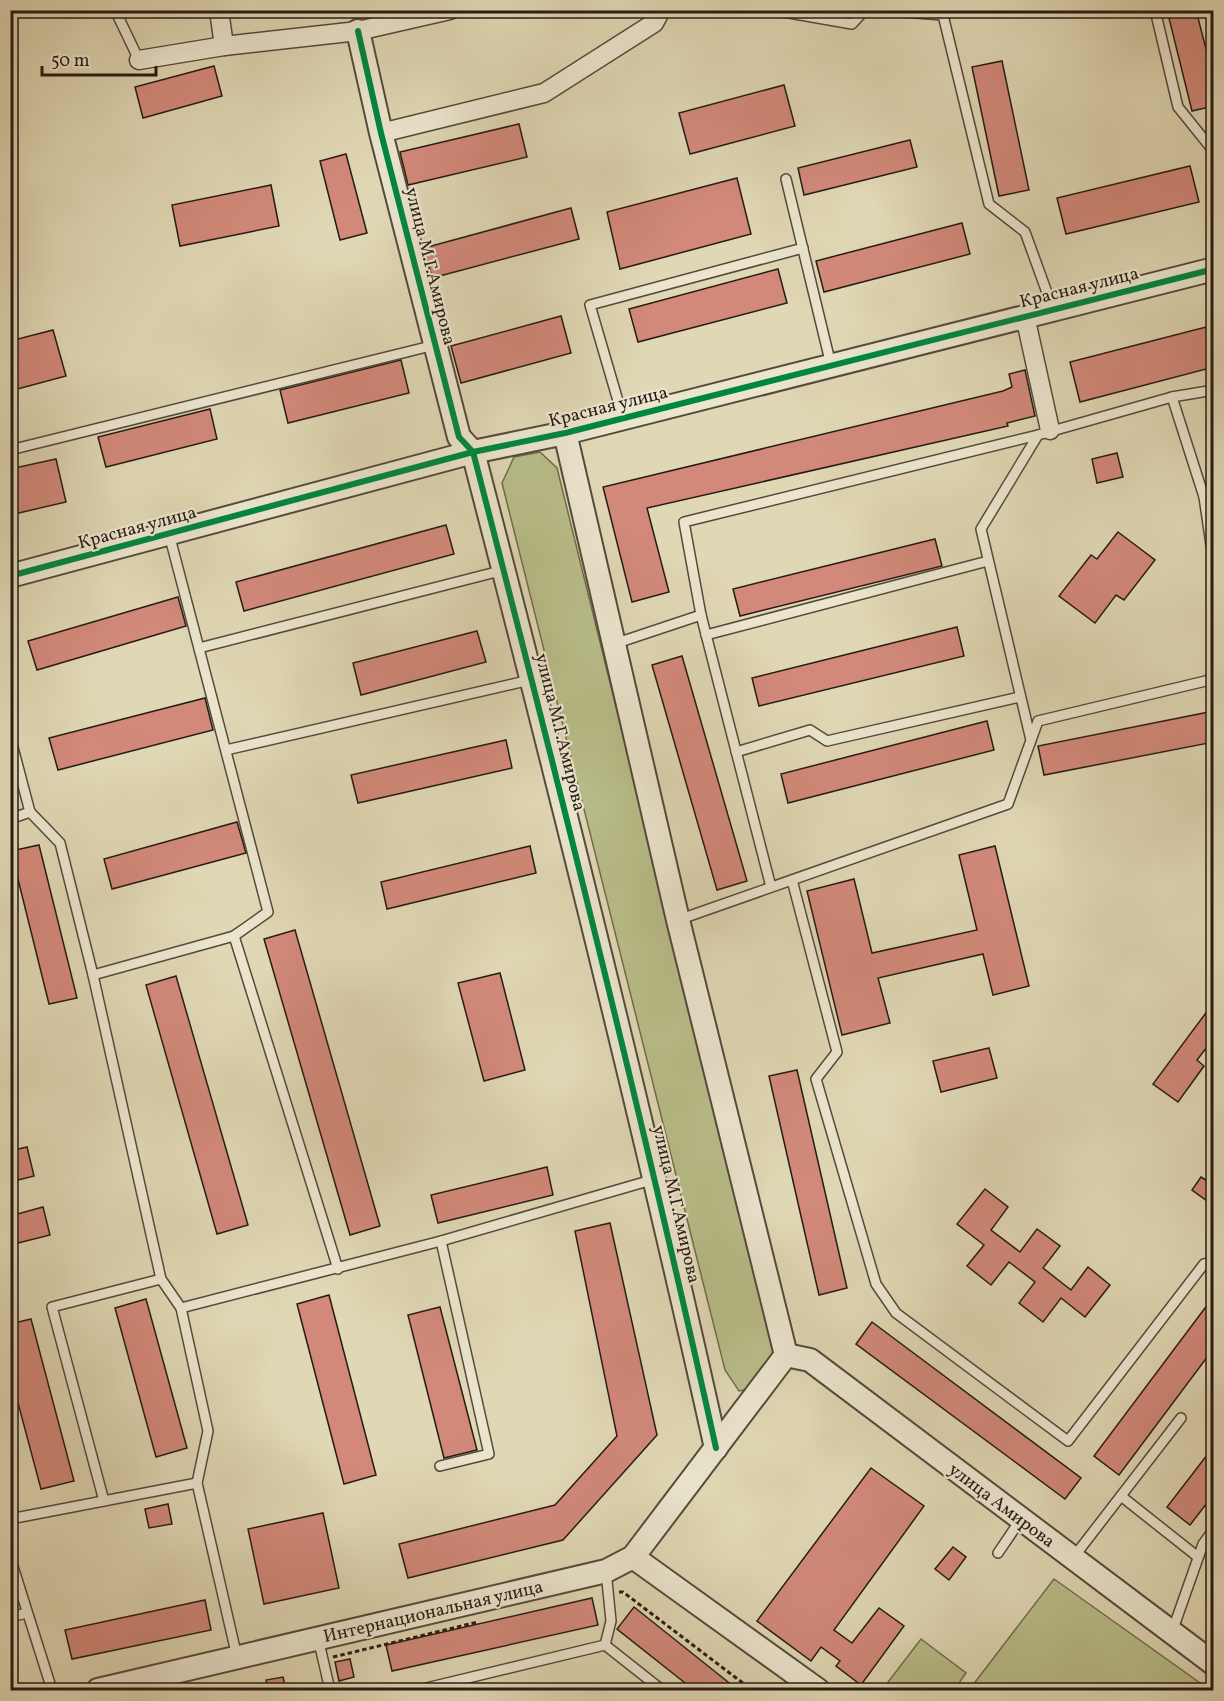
<svg xmlns="http://www.w3.org/2000/svg" width="1224" height="1701" viewBox="0 0 1224 1701" font-family="Vollkorn,serif">
	<style>
		.green { fill: #b8bd89; stroke: #6f6c4e; stroke-width: 1.5 }
		.building { fill: #d2897a; stroke: #261b14; stroke-width: 1.5 }
		.lines { fill: none; stroke-linecap: round; stroke-linejoin: round }
		.service-casing { stroke: #544a3c; stroke-width: 12 }
		.minor-casing { stroke: #544a3c; stroke-width: 21 }
		.tertiary-casing { stroke: #544a3c; stroke-width: 26 }
		.path { stroke: #261b14; stroke-width: 3; stroke-dasharray: 4.5 3; stroke-linecap: butt }
		.service { stroke: #ebe5ce; stroke-width: 9 }
		.minor { stroke: #ebe5ce; stroke-width: 18 }
		.tertiary { stroke: #ebe5ce; stroke-width: 22 }
		.cycleway-casing { stroke: #ebe5ce; stroke-width: 10 }
		.cycleway { stroke: #00873e; stroke-width: 6 }
		.labels { text-anchor: middle; stroke-width: 4.5; stroke-linejoin: round; paint-order: stroke }
		.street-label { font-size: 18px; fill: #261b14; stroke: #ebe5ce }
	</style>
	<rect width="100%" height="100%" fill="#e0d7b4"/>
	<filter id="stains"><feTurbulence type="fractalNoise" baseFrequency=".00333" numOctaves="4"/><feColorMatrix values="0 0 0 0 .2 0 0 0 0 .09 0 0 0 0 .02 0 0 0 .5 -.17"/></filter>
	<radialGradient id="worn" r=".72"><stop offset=".6" stop-color="#630" stop-opacity="0"/><stop offset="1" stop-color="#630" stop-opacity=".3"/></radialGradient>
	<g class="green">
		<path d="M540,452L557,468L777,1359L763,1387L739,1391L725,1370L502,483L514,457Z"/>
		<path d="M1054,1579L1210,1690H969Z"/>
		<path d="M921,1639L966,1673L954,1690H882Z"/>
	</g>
	<g class="building">
		<path d="M1167,10H1196L1214,80V106L1192,111Z"/>
		<path d="M1002,61L1029,190L999,196L972,67Z"/>
		<path d="M214,66L222,96L143,118L135,87Z"/>
		<path d="M784,85L795,126L690,154L679,113Z"/>
		<path d="M519,124L527,157L408,185L400,152Z"/>
		<path d="M910,140L917,167L804,195L798,168Z"/>
		<path d="M346,154L367,233L340,240L320,161Z"/>
		<path d="M1190,166L1199,202L1066,234L1057,198Z"/>
		<path d="M737,178L751,234L620,269L607,212Z"/>
		<path d="M271,185L279,226L180,246L172,205Z"/>
		<path d="M571,208L579,239L432,278L424,248Z"/>
		<path d="M962,223L970,254L824,292L816,261Z"/>
		<path d="M778,269L787,303L638,342L629,309Z"/>
		<path d="M561,316L571,353L461,383L451,346Z"/>
		<path d="M1214,325V367L1080,402L1070,362Z"/>
		<path d="M53,330L66,376L10,391V341Z"/>
		<path d="M401,360L409,393L288,423L280,390Z"/>
		<path d="M1025,370L1035,416L1007,423L1008,426L647,508L669,592L632,602L603,487L1003,391L1012,387L1009,374Z"/>
		<path d="M210,409L217,439L106,467L98,437Z"/>
		<path d="M1117,453L1123,477L1097,483L1092,459Z"/>
		<path d="M56,459L66,502L10,515V469Z"/>
		<path d="M446,525L454,554L244,611L236,582Z"/>
		<path d="M1118,532L1155,560L1124,600L1116,595L1095,623L1059,596L1091,555L1097,559Z"/>
		<path d="M935,539L942,566L740,616L733,589Z"/>
		<path d="M178,597L186,626L37,670L28,641Z"/>
		<path d="M957,627L964,656L759,706L752,678Z"/>
		<path d="M477,631L486,662L361,695L353,663Z"/>
		<path d="M682,656L747,881L717,890L652,665Z"/>
		<path d="M205,698L213,730L58,770L49,738Z"/>
		<path d="M1214,711V742L1044,775L1038,746Z"/>
		<path d="M987,721L994,750L788,803L781,774Z"/>
		<path d="M506,740L512,768L358,803L351,775Z"/>
		<path d="M237,822L246,853L112,889L104,859Z"/>
		<path d="M39,845L77,998L49,1004L11,851Z"/>
		<path d="M530,846L536,873L387,909L381,882Z"/>
		<path d="M995,846L1029,986L993,995L983,954L878,978L890,1023L842,1035L807,891L854,879L872,953L977,930L959,855Z"/>
		<path d="M295,930L380,1226L350,1235L264,939Z"/>
		<path d="M500,973L525,1070L484,1081L458,983Z"/>
		<path d="M176,976L248,1225L217,1234L146,985Z"/>
		<path d="M1214,1002V1038L1197,1060L1204,1066L1178,1102L1153,1084Z"/>
		<path d="M989,1048L997,1078L941,1092L933,1061Z"/>
		<path d="M797,1070L847,1288L819,1295L769,1076Z"/>
		<path d="M27,1147L34,1176L10,1182V1151Z"/>
		<path d="M547,1167L553,1195L438,1223L431,1195Z"/>
		<path d="M1201,1177L1214,1185V1206L1192,1190Z"/>
		<path d="M985,1189L1008,1207L991,1230L1020,1252L1037,1229L1060,1246L1043,1268L1071,1290L1088,1267L1110,1285L1085,1317L1061,1298L1043,1322L1019,1303L1035,1282L1009,1262L991,1285L967,1266L984,1245L957,1224Z"/>
		<path d="M43,1207L50,1235L10,1245V1216Z"/>
		<path d="M610,1223L657,1435L563,1540L408,1578L399,1544L555,1505L617,1436L575,1231Z"/>
		<path d="M329,1295L376,1475L344,1484L297,1304Z"/>
		<path d="M1214,1296V1348L1119,1475L1094,1456Z"/>
		<path d="M146,1299L187,1448L156,1457L115,1308Z"/>
		<path d="M440,1307L477,1450L444,1458L408,1315Z"/>
		<path d="M31,1319L74,1481L41,1489L10,1373V1324Z"/>
		<path d="M872,1322L1081,1478L1065,1499L856,1344Z"/>
		<path d="M1214,1446V1494L1190,1525L1167,1507Z"/>
		<path d="M871,1468L924,1506L834,1630L852,1643L879,1608L904,1626L861,1685L836,1666L840,1661L821,1647L811,1661L757,1621Z"/>
		<path d="M168,1504L172,1524L149,1528L145,1509Z"/>
		<path d="M323,1513L339,1588L264,1604L248,1529Z"/>
		<path d="M953,1547L966,1557L949,1580L935,1569Z"/>
		<path d="M592,1598L598,1625L392,1671L386,1645Z"/>
		<path d="M205,1600L211,1630L72,1659L65,1630Z"/>
		<path d="M634,1607L738,1690H694L617,1629Z"/>
		<path d="M350,1659L354,1677L339,1681L335,1662Z"/>
		<path d="M283,1677L286,1690H268L266,1680Z"/>
	</g>
	<g class="lines">
		<defs>
			<g id="service">
				<path d="M115,10L139,60"/>
				<path d="M772,10L852,24L865,10"/>
				<path d="M874,10L943,15L989,204L1025,232L1053,309"/>
				<path d="M1155,10L1178,107L1211,148"/>
				<path d="M786,179L831,365"/>
				<path d="M1172,397L1204,497"/>
				<path d="M623,418L590,305L803,248"/>
				<path d="M10,450L435,345"/>
				<path d="M1214,495L1204,497L1214,565"/>
				<path d="M701,615L684,522L1038,435L1172,397L1214,390"/>
				<path d="M706,635L988,561"/>
				<path d="M614,644L701,615L771,887"/>
				<path d="M199,648L504,570"/>
				<path d="M10,736L30,812L10,819"/>
				<path d="M1031,740L981,529L1038,435"/>
				<path d="M226,750L530,680"/>
				<path d="M736,752L810,730L827,741L1020,697"/>
				<path d="M30,812L60,843L93,975L161,1279L181,1308"/>
				<path d="M792,880L837,1052L816,1079L876,1284L896,1313L1068,1441L1204,1264L1214,1262"/>
				<path d="M678,920L1008,804L1038,721L1214,679"/>
				<path d="M234,936L338,1269"/>
				<path d="M93,975L234,936L268,912L169,534"/>
				<path d="M440,1466L489,1454L441,1241"/>
				<path d="M1121,1496L1198,1557"/>
				<path d="M104,1501L52,1307L161,1279"/>
				<path d="M10,1519L197,1483"/>
				<path d="M998,1553L1021,1519"/>
				<path d="M10,1557L52,1690"/>
				<path d="M1073,1558L1181,1418"/>
				<path d="M10,1617L27,1613"/>
				<path d="M1172,1632L1203,1544L1214,1529"/>
				<path d="M318,1638L330,1690"/>
				<path d="M605,1645L662,1690"/>
				<path d="M237,1657L197,1483L208,1431L181,1308L441,1241L655,1179"/>
				<path d="M418,1690L605,1645L611,1621L606,1571"/>
			</g>
			<g id="minor">
				<path d="M219,10L224,46"/>
				<path d="M139,60L224,46L358,31L450,10"/>
				<path d="M381,133L544,93L654,23L661,10"/>
				<path d="M1025,316L1050,430"/>
			</g>
			<g id="tertiary">
				<path d="M358,31L381,133L459,437L473,452C559,783 642,1114 716,1448"/>
				<path d="M565,433L678,920L786,1355"/>
				<path d="M10,576L473,452L565,433L1214,269"/>
				<path d="M786,1355L810,1360L1214,1664"/>
				<path d="M633,1557L818,1690"/>
				<path d="M98,1690L606,1571L633,1557L786,1355"/>
			</g>
		</defs>
		<use href="#service" class="service-casing"/>
		<use href="#minor" class="minor-casing"/>
		<use href="#tertiary" class="tertiary-casing"/>
		<g class="path">
			<path d="M619,1592H623L752,1690"/>
			<path d="M333,1657L478,1622"/>
		</g>
		<use href="#service" class="service"/>
		<use href="#minor" class="minor"/>
		<use href="#tertiary" class="tertiary"/>
		<defs>
			<g id="cycleway">
				<path d="M358,31L381,133L459,437L473,452C559,783 642,1114 716,1448"/>
				<path d="M10,576L473,452L565,433L1214,269"/>
			</g>
		</defs>
		<use href="#cycleway" class="cycleway-casing"/>
		<use href="#cycleway" class="cycleway"/>
	</g>
	<g class="labels">
		<g class="street-label">
			<text transform="translate(431 266) rotate(76)" y="6">улица М.Г.Амирова</text>
			<text transform="translate(1079 287) rotate(-14)" y="6">Красная улица</text>
			<text transform="translate(608 406) rotate(-14)" y="6">Красная улица</text>
			<text transform="translate(137 527) rotate(-15)" y="6">Красная улица</text>
			<text transform="translate(561 732) rotate(76)" y="6">улица М.Г.Амирова</text>
			<text transform="translate(677 1204) rotate(77)" y="6">улица М.Г.Амирова</text>
			<text transform="translate(1002 1505) rotate(37)" y="6">улица Амирова</text>
			<text transform="translate(433 1611) rotate(-13)" y="6">Интернациональная улица</text>
		</g>
	</g>
	<rect width="1224" height="1701" fill="none" stroke="#e0d7b4" stroke-width="36"/>
	<rect x="12" y="12" width="1200" height="1677" fill="none" stroke="#261b14" stroke-width="3"/>
	<rect x="18" y="18" width="1188" height="1665" fill="none" stroke="#261b14" stroke-width="1.5"/>
	<path d="M42 66v9h114v-9" fill="none" stroke="#261b14" stroke-width="3"/>
	<text x="51" y="66" font-size="18" fill="#261b14" stroke="#ebe5ce" stroke-width="4.5" paint-order="stroke">50 m</text>
	<rect width="100%" height="100%" filter="url(#stains)"/>
	<rect width="100%" height="100%" fill="url(#worn)"/>
</svg>
